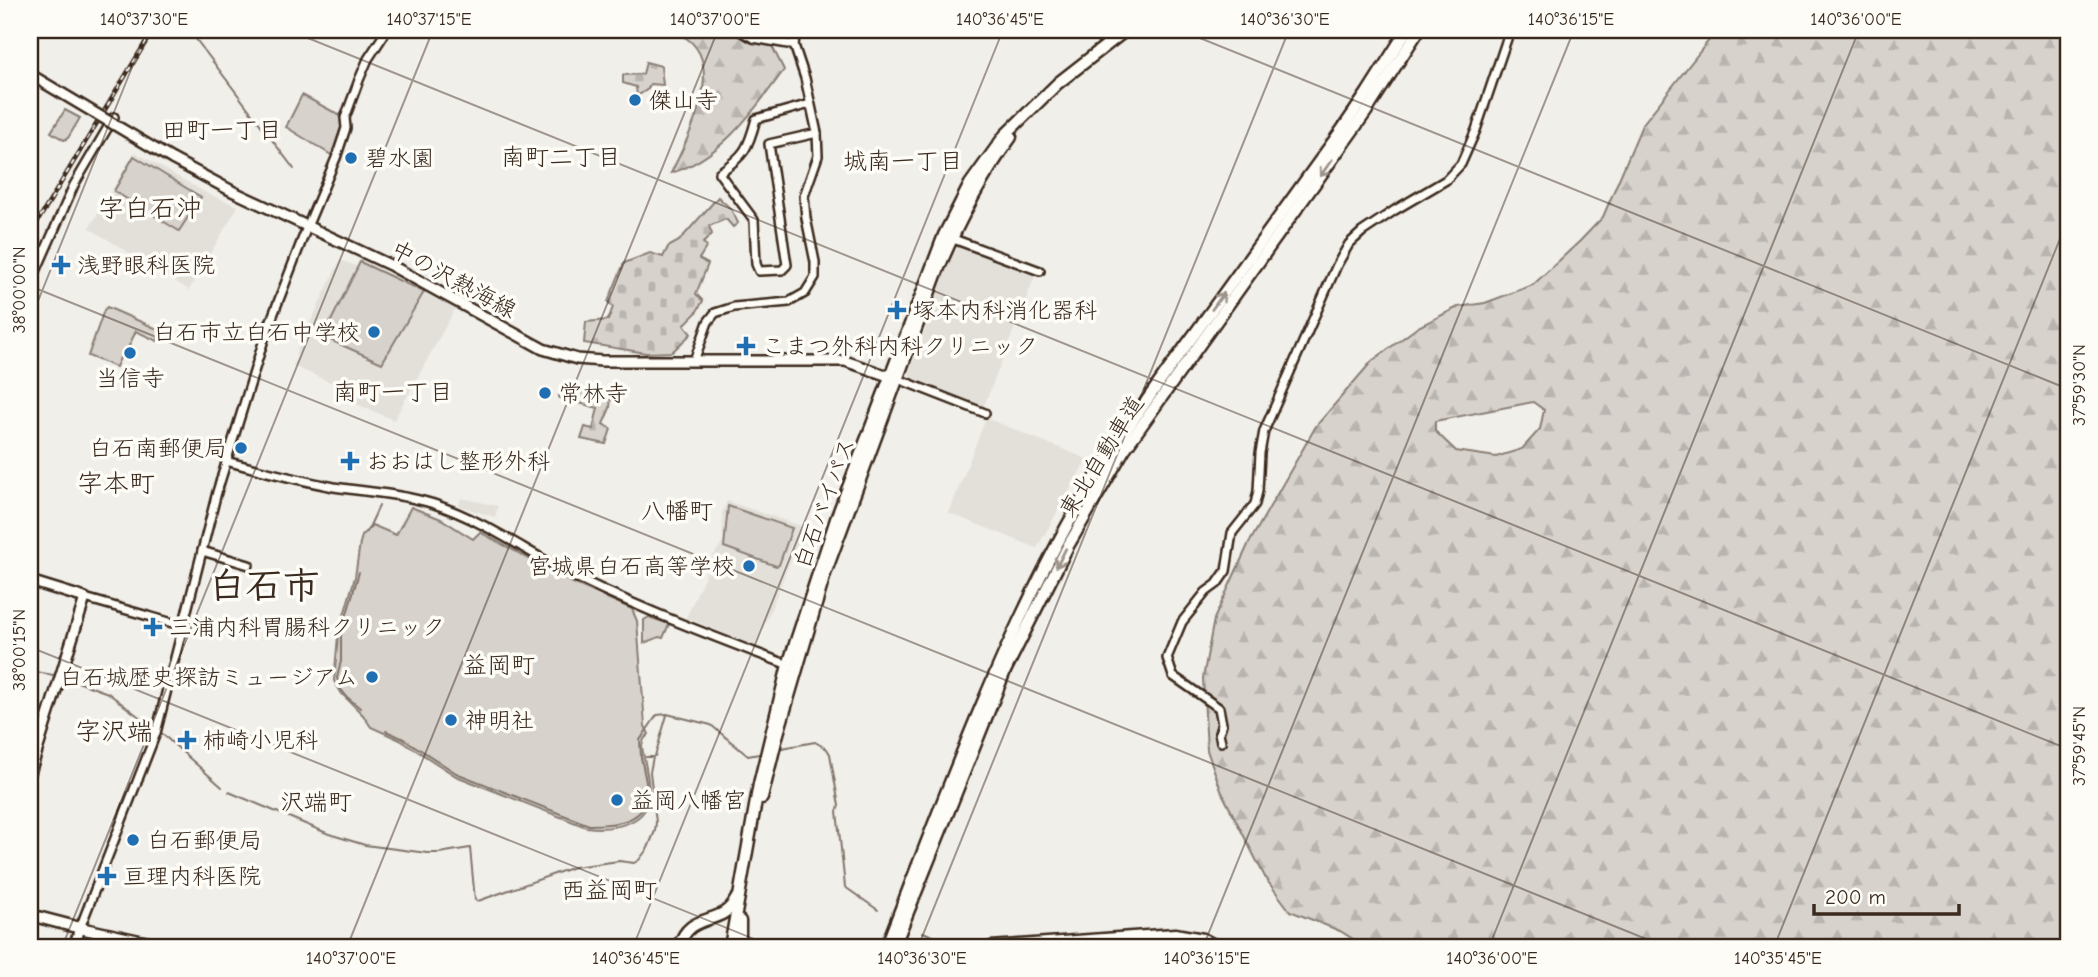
<svg xmlns="http://www.w3.org/2000/svg" width="2098" height="977" viewBox="0 0 2098 977" font-family="'Comic Neue','Klee One',sans-serif">
	<style>
		.built { fill: #e3e0da }
		.forest { fill: url(#forest-firs); stroke: #897e75; stroke-width: 2; fill-rule: evenodd }
		.cemetery { fill: url(#cemetery-stones); stroke: #897e75; stroke-width: 2 }
		.green { fill: #d7d2cc; stroke: #897e75; stroke-width: 2 }
		.lines { fill: none; stroke-linecap: round; stroke-linejoin: round }
		.stream { stroke: #80746b; stroke-width: 2 }
		.minor-casing { stroke: #3b2a1e; stroke-width: 12 }
		.major-casing { stroke: #3b2a1e; stroke-width: 14 }
		.highway-casing { stroke: #3b2a1e; stroke-width: 15 }
		.minor { stroke: #fdfcf7; stroke-width: 7 }
		.major { stroke: #fdfcf7; stroke-width: 9 }
		.highway { stroke: #fdfcf7; stroke-width: 10 }
		.rail-casing { stroke: #3b2a1e; stroke-width: 4.5 }
		.rail { stroke: #fdfcf7; stroke-width: 2; stroke-dasharray: 5; stroke-linecap: butt }
		.major-bridge-casing { stroke: #3b2a1e; stroke-width: 14; stroke-linecap: butt }
		.major-bridge { stroke: #fdfcf7; stroke-width: 9 }
		.oneway { stroke: #9c938a }
		.ticks { fill: none; stroke: #3b2a1e; stroke-width: 2; stroke-opacity: 0.45 }
		.poi-dot { fill: #1f6fb2; stroke: #fdfcf7; stroke-width: 2.5 }
		.labels { text-anchor: middle; stroke-width: 7; stroke-linejoin: round; paint-order: stroke }
		.poi-label { font-size: 23px; fill: #3b2a1e; stroke: #fdfcf7; text-anchor: start }
		.street-label { font-size: 23px; fill: #3b2a1e; stroke: #fdfcf7 }
		.neighbourhood-label { font-size: 24px; fill: #3b2a1e; stroke: #fdfcf7 }
		.quarter-label { font-size: 26px; fill: #3b2a1e; stroke: #fdfcf7 }
		.town-label { font-size: 37px; font-weight: bold; fill: #3b2a1e; stroke: #fdfcf7 }
		.neatline { fill: none; stroke: #3b2a1e; stroke-width: 2.5 }
		.ticks-label { font-size: 18px; text-anchor: middle; fill: #3b2a1e }
	</style>
	<defs>
		<pattern id="forest-firs" width="22" height="20" patternUnits="userSpaceOnUse" patternTransform="scale(1.75)"><rect width="22" height="20" fill="#d7d2cc"/><path d="M5 1l3.5 6h-7zM16 11l3.5 6h-7z" fill="#b9b4af"/></pattern>
		<pattern id="cemetery-stones" width="16" height="16" patternUnits="userSpaceOnUse" patternTransform="scale(1.75)"><rect width="16" height="16" fill="#d7d2cc"/><path d="M2 7V4a2 2 0 0 1 4 0v3zM10 15v-3a2 2 0 0 1 4 0v3z" fill="#b9b4af"/></pattern>
	</defs>
	<rect width="100%" height="100%" fill="#f1efea"/>
	<filter id="ink" filterUnits="userSpaceOnUse"><feTurbulence type="fractalNoise" baseFrequency=".0143" numOctaves="2"/><feDisplacementMap in="SourceGraphic" scale="14" xChannelSelector="R" yChannelSelector="G"/><feConvolveMatrix kernelMatrix="1 2 1 2 8 2 1 2 1" color-interpolation-filters="sRGB"/></filter>
	<g filter="url(#ink)">
		<g class="built">
			<path d="M135,152L208,194L238,206L189,290L89,228Z"/>
			<path d="M958,246L1034,274L1035,276L984,406L910,377L909,371L924,333L929,312L939,285L948,263Z"/>
			<path d="M360,259L455,309L394,420L335,395L339,386L293,366L297,356L295,355L340,260L356,266Z"/>
			<path d="M986,418L1087,459L1037,548L949,513Z"/>
			<path d="M461,498L498,506L495,517L459,506Z"/>
			<path d="M727,501L804,527L756,646L686,618L714,555L723,541L722,513Z"/>
		</g>
		<g class="forest">
			<path d="M666,30H757L770,42L784,70C754,110 722,158 671,173C687,141 727,65 686,38C681,34 672,32 666,30Z"/>
			<path d="M1717,30H2068V947H1366L1340,931L1290,911L1266,879L1222,793L1207,750L1203,678L1214,619L1248,545L1316,426L1372,361L1418,327L1458,307L1485,303L1533,285L1580,241L1603,217L1642,125ZM1533,402L1544,410L1540,429L1522,449L1496,457L1456,451L1435,431V421Z"/>
		</g>
		<g class="cemetery">
			<path d="M646,62L661,66L663,85L650,84L648,89L637,96L636,87L623,83V75L643,74Z"/>
			<path d="M718,197L731,209L738,223L733,227L726,219L709,226L712,234L703,243L707,246L699,259L708,264L696,294L703,301L696,313L684,325L691,334L672,352L646,353L584,343L586,322L608,320L613,307L608,302L624,263L650,253L663,257L668,247L679,241Z"/>
			<path d="M560,390L606,393L611,397L610,408L603,424L611,429L606,444L581,439L585,427L593,429L598,408L559,398Z"/>
		</g>
		<g class="green">
			<path d="M302,95L345,118L336,158L286,127Z"/>
			<path d="M65,110L80,118L68,138L64,140L51,132Z"/>
			<path d="M134,156L201,197L179,231L114,191Z"/>
			<path d="M360,262L424,292L382,363L328,339L326,331Z"/>
			<path d="M107,307L162,331L157,341L136,331L123,358H120L116,367L88,356L104,310Z"/>
			<path d="M728,506L792,528L779,565L776,566L724,547Z"/>
			<path d="M411,507L441,519L473,539L480,532L573,583L632,609L637,621L644,712L645,726L649,734L644,739L642,746C644,762 650,780 649,796C647,826 610,830 586,827L456,776L400,740L371,727L363,715L342,694L334,681L338,636L355,577L360,543L362,536L372,525L396,535Z"/>
			<path d="M649,617L669,624L663,638L659,637L644,643V620Z"/>
		</g>
		<g class="lines">
			<g class="stream">
				<path d="M189,30L294,169"/>
				<path d="M367,532L379,506"/>
				<path d="M359,572L341,635V661L337,678L340,688L347,697L360,708"/>
				<path d="M30,671L59,676"/>
				<path d="M64,677L108,693L155,729"/>
				<path d="M386,731L404,739L456,773L589,825C613,825 649,823 647,790C646,779 643,768 641,757"/>
				<path d="M160,732L222,787"/>
				<path d="M782,748L815,742L827,749L830,754L839,806L837,811L845,887L878,910"/>
				<path d="M655,756L667,715"/>
				<path d="M641,757L640,740L657,715L667,714L711,725L748,756L759,754"/>
				<path d="M229,792L329,834L365,845L427,853H439L470,848L475,900L478,901L574,867L619,861L634,863L639,860L648,848L655,831L656,822L650,772L653,757H646"/>
				<path d="M923,932L947,942L978,944"/>
			</g>
			<defs>
				<g id="minor">
					<path d="M738,30L753,38L794,45"/>
					<path d="M810,104L756,119C748,149 745,155 719,173L754,220L756,264L759,271L782,270L787,265L769,144L817,133"/>
					<path d="M948,237L1040,271"/>
					<path d="M30,285L74,185L114,117"/>
					<path d="M694,361L708,322L715,313L734,307L789,302L805,293L815,277V262L806,218L804,196L818,156L817,133L805,78L794,45L796,30"/>
					<path d="M898,379L985,413"/>
					<path d="M226,461C262,471 298,480 334,487C368,492 401,494 434,504C486,521 531,555 580,579C648,612 720,639 791,666"/>
					<path d="M202,551L249,565"/>
					<path d="M85,598L183,626"/>
					<path d="M1221,742L1219,733L1222,724L1219,708L1173,676L1167,658L1182,622L1206,592L1217,584L1226,571L1232,533L1255,504L1258,491L1260,453L1264,431L1337,265L1349,244L1362,232L1395,210L1446,180L1461,164L1476,130L1510,30"/>
					<path d="M80,928L156,733L217,492L265,336L307,227L336,158L346,128L345,118L359,80L368,59L387,30"/>
				</g>
				<g id="major">
					<path d="M172,159L232,191L392,266L543,349L577,359L602,361H845L897,379"/>
					<path d="M30,581L85,598L30,773"/>
					<path d="M74,947L80,928"/>
				</g>
				<g id="highway">
					<path d="M762,798L777,737L825,574L936,275C956,226 980,180 1011,137"/>
					<path d="M30,915L80,928L167,947"/>
					<path d="M679,947C689,910 722,928 736,899"/>
					<path d="M730,947L759,784L788,665L836,519L944,235L970,184L1005,135L1058,83L1126,30"/>
					<path d="M740,947V921"/>
					<path d="M886,947C939,811 989,673 1057,544C1097,469 1146,400 1196,332C1244,265 1292,198 1341,131L1367,93L1407,30"/>
					<path d="M894,947L1005,671L1068,546L1124,450L1366,112L1419,30"/>
					<path d="M991,947L1175,934L1203,939L1218,947"/>
				</g>
			</defs>
			<use href="#minor" class="minor-casing"/>
			<use href="#major" class="major-casing"/>
			<use href="#highway" class="highway-casing"/>
			<use href="#minor" class="minor"/>
			<use href="#major" class="major"/>
			<use href="#highway" class="highway"/>
			<defs>
				<path id="rail" d="M30,234L153,30"/>
			</defs>
			<use href="#rail" class="rail-casing"/>
			<use href="#rail" class="rail"/>
			<defs>
				<path id="major-bridge" d="M31,75L172,159"/>
			</defs>
			<use href="#major-bridge" class="major-bridge-casing"/>
			<use href="#major-bridge" class="major-bridge"/>
		</g>
		<defs><path id="oneway-shaft" d="M-6 0H5M1.5-3L5.5 0L1.5 3" fill="none" stroke-width="1.6" stroke-linecap="round" stroke-linejoin="round" transform="scale(1.75)"/></defs>
		<g class="oneway">
			<use href="#oneway-shaft" transform="translate(1326 168) rotate(126)"/>
			<use href="#oneway-shaft" transform="translate(1218 301) rotate(-54)"/>
			<use href="#oneway-shaft" transform="translate(1061 558) rotate(117)"/>
		</g>
	</g>
	<path class="ticks" d="M288,30L2068,749M1180,30L2068,389M30,286L1666,947M30,321L147,30M30,647L774,947M62,947L433,30M347,947L718,30M633,947L1003,30M918,947L1289,30M1203,947L1574,30M1489,947L1859,30M1774,947L2068,219M2059,947L2068,925"/>
	<g class="poi-dot">
		<circle cx="635" cy="100" r="7"/>
		<circle cx="351" cy="158" r="7"/>
		<path d="M57.5 254.5h7v7h7v7h-7v7h-7v-7h-7v-7h7z"/>
		<path d="M893.5 299.5h7v7h7v7h-7v7h-7v-7h-7v-7h7z"/>
		<circle cx="374" cy="332" r="7"/>
		<path d="M742.5 335.5h7v7h7v7h-7v7h-7v-7h-7v-7h7z"/>
		<circle cx="130" cy="353" r="7"/>
		<circle cx="545" cy="393" r="7"/>
		<circle cx="241" cy="448" r="7"/>
		<path d="M346.5 450.5h7v7h7v7h-7v7h-7v-7h-7v-7h7z"/>
		<circle cx="749" cy="566" r="7"/>
		<path d="M149.5 616.5h7v7h7v7h-7v7h-7v-7h-7v-7h7z"/>
		<circle cx="372" cy="677" r="7"/>
		<circle cx="451" cy="720" r="7"/>
		<path d="M183.5 729.5h7v7h7v7h-7v7h-7v-7h-7v-7h7z"/>
		<circle cx="617" cy="800" r="7"/>
		<circle cx="133" cy="840" r="7"/>
		<path d="M103.5 865.5h7v7h7v7h-7v7h-7v-7h-7v-7h7z"/>
	</g>
	<g class="labels">
		<g class="poi-label">
			<text x="649" y="108">傑山寺</text>
			<text x="365" y="166">碧水園</text>
			<text x="77" y="273">浅野眼科医院</text>
			<text x="913" y="318">塚本内科消化器科</text>
			<text x="360" y="340" text-anchor="end">白石市立白石中学校</text>
			<text x="762" y="354">こまつ外科内科クリニック</text>
			<text x="130" y="386" text-anchor="middle">当信寺</text>
			<text x="559" y="401">常林寺</text>
			<text x="227" y="456" text-anchor="end">白石南郵便局</text>
			<text x="366" y="469">おおはし整形外科</text>
			<text x="735" y="574" text-anchor="end">宮城県白石高等学校</text>
			<text x="169" y="635">三浦内科胃腸科クリニック</text>
			<text x="358" y="685" text-anchor="end">白石城歴史探訪ミュージアム</text>
			<text x="465" y="728">神明社</text>
			<text x="203" y="748">柿崎小児科</text>
			<text x="631" y="808">益岡八幡宮</text>
			<text x="147" y="848">白石郵便局</text>
			<text x="123" y="884">亘理内科医院</text>
		</g>
		<g class="street-label">
			<text transform="translate(454 279) rotate(28)" y="8">中の沢熱海線</text>
			<text transform="translate(1101 456) rotate(-58)" y="8">東北自動車道</text>
			<text transform="translate(824 503) rotate(-70)" y="8">白石バイパス</text>
		</g>
		<g class="neighbourhood-label">
			<text x="222" y="138">田町一丁目</text>
			<text x="561" y="165">南町二丁目</text>
			<text x="903" y="169">城南一丁目</text>
			<text x="393" y="400">南町一丁目</text>
			<text x="677" y="519">八幡町</text>
			<text x="499" y="673">益岡町</text>
			<text x="316" y="810">沢端町</text>
			<text x="609" y="898">西益岡町</text>
		</g>
		<g class="quarter-label">
			<text x="150" y="217">字白石沖</text>
			<text x="116" y="492">字本町</text>
			<text x="114" y="740">字沢端</text>
		</g>
		<g class="town-label">
			<text x="264" y="598">白石市</text>
		</g>
	</g>
	<rect width="2098" height="977" fill="none" stroke="#fdfcf7" stroke-width="77"/>
	<path d="M1814 904v10h145v-10" fill="none" stroke="#3b2a1e" stroke-width="3.5"/>
	<text x="1825" y="904" font-size="21" fill="#3b2a1e" stroke="#fdfcf7" stroke-width="5" paint-order="stroke">200 m</text>
	<rect x="38" y="38" width="2022" height="901" class="neatline"/>
	<g class="ticks-label">
		<text x="144" y="25">140°37'30"E</text>
		<text x="429" y="25">140°37'15"E</text>
		<text x="715" y="25">140°37'00"E</text>
		<text x="1000" y="25">140°36'45"E</text>
		<text x="1285" y="25">140°36'30"E</text>
		<text x="1571" y="25">140°36'15"E</text>
		<text x="1856" y="25">140°36'00"E</text>
		<text transform="translate(19 290) rotate(-90)" y="6">38°00'00"N</text>
		<text transform="translate(2079 385) rotate(-90)" y="6">37°59'30"N</text>
		<text transform="translate(19 650) rotate(-90)" y="6">38°00'15"N</text>
		<text transform="translate(2079 746) rotate(-90)" y="6">37°59'45"N</text>
		<text x="351" y="964">140°37'00"E</text>
		<text x="636" y="964">140°36'45"E</text>
		<text x="922" y="964">140°36'30"E</text>
		<text x="1207" y="964">140°36'15"E</text>
		<text x="1492" y="964">140°36'00"E</text>
		<text x="1778" y="964">140°35'45"E</text>
	</g>
</svg>
